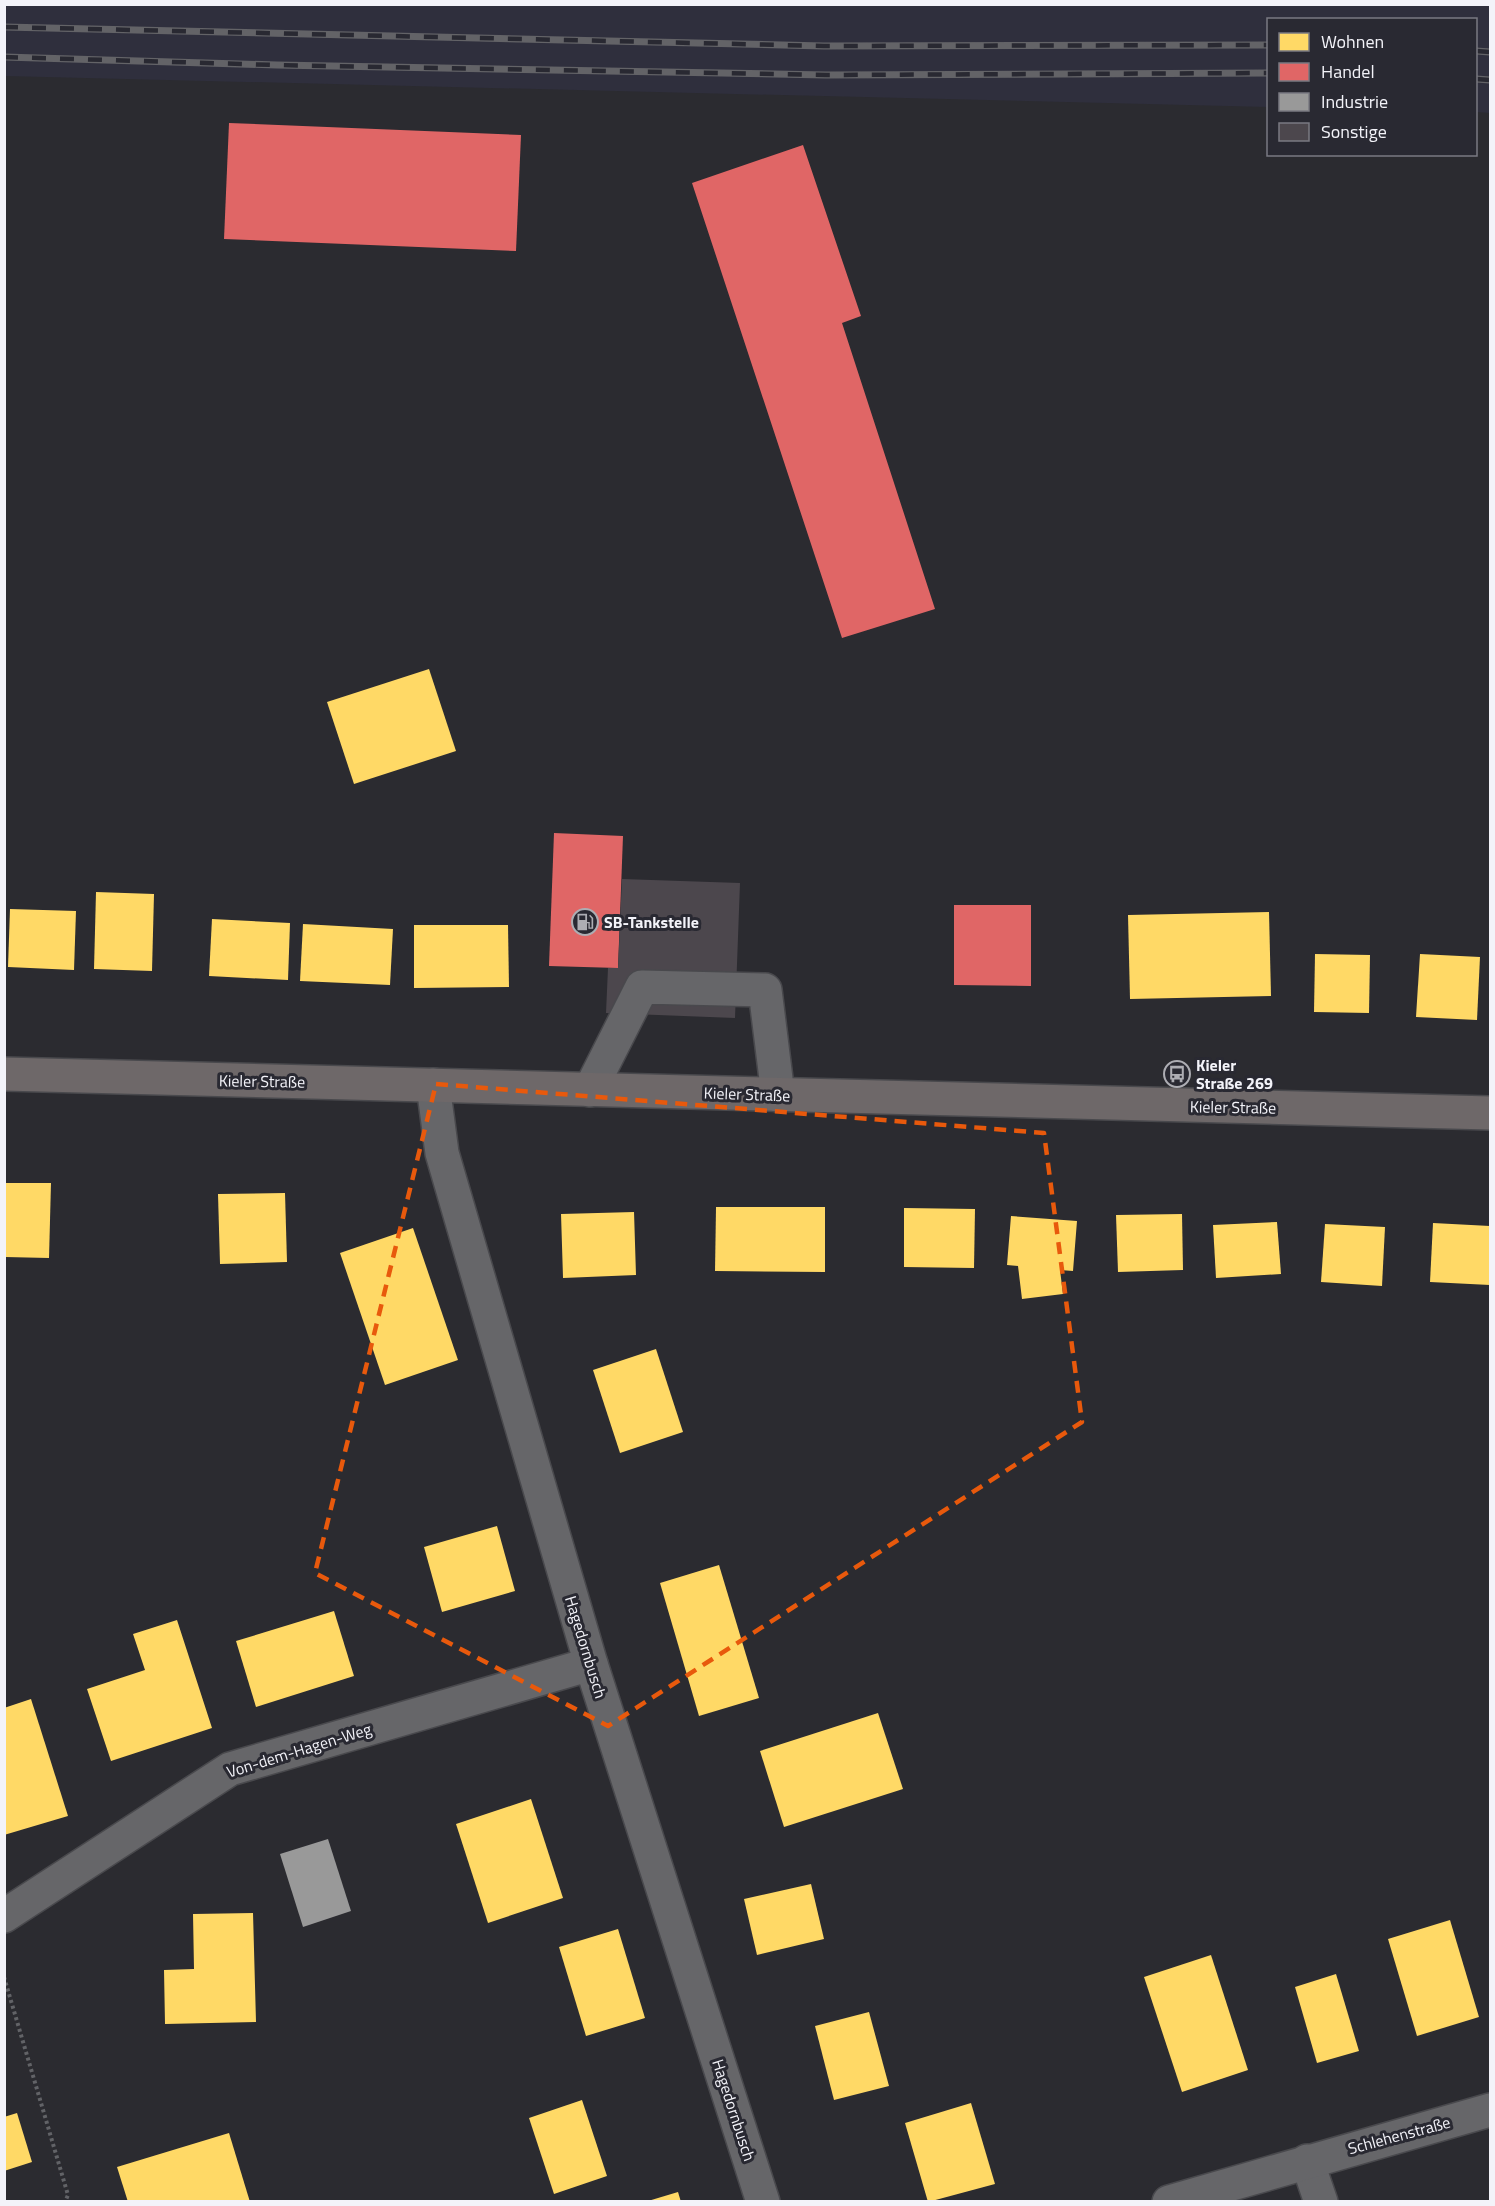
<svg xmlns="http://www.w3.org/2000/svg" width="1495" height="2206" viewBox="0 0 1495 2206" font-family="'Titillium Web',sans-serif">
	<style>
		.built { fill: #2f2f3d }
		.homes { fill: #ffd966 }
		.shops { fill: #e06666 }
		.industry { fill: #999 }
		.building { fill: #4c474d }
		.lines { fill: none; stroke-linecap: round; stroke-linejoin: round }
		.minor-casing { stroke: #49494d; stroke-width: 36 }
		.major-casing { stroke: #49494d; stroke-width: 36 }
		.path { stroke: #626367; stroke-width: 4; stroke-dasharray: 3 3; stroke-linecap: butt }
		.minor { stroke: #666669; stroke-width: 33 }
		.major { stroke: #6e6869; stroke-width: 33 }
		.rail-casing { stroke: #636367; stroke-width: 7 }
		.rail { stroke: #292932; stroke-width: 4.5; stroke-dasharray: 14; stroke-linecap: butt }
		.marked { fill: none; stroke: #e8590c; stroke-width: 4.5; stroke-dasharray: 12 8; stroke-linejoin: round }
		.labels { text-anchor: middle; stroke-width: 6; stroke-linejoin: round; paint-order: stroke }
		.poi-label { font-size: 16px; font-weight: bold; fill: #f3f3f9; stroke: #292932; text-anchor: start }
		.street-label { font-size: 16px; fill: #f3f3f9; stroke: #292932 }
	</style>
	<rect width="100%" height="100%" fill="#2b2b30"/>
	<path class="built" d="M5,4L1490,5V113L1476,112V20H1268V107L5,76Z"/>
	<g class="homes">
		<path d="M429,669L456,751L354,784L327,702Z"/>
		<path d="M96,892L154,894L152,971L94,969Z"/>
		<path d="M10,909L76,911L74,970L8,967Z"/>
		<path d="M1269,912L1271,996L1130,999L1128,915Z"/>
		<path d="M212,919L290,923L288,980L209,976Z"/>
		<path d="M303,924L393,929L390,985L300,981Z"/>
		<path d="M414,925H508L509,987L414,988Z"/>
		<path d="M1315,954L1370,955L1369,1013L1314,1012Z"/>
		<path d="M1420,954L1480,957L1477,1020L1416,1017Z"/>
		<path d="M5,1183H51L49,1258L5,1257Z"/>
		<path d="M285,1193L287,1262L220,1264L218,1194Z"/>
		<path d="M716,1207H825V1272L715,1271Z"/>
		<path d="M904,1208L975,1209L974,1268L904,1267Z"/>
		<path d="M634,1212L636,1275L563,1278L561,1214Z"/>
		<path d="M1182,1214L1183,1270L1118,1272L1116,1215Z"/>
		<path d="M1011,1216L1077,1221L1073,1271L1060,1270L1063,1294L1022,1299L1018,1266L1007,1265Z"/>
		<path d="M1277,1222L1281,1274L1216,1278L1213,1225Z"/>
		<path d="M1433,1223L1490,1226V1285L1430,1282Z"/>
		<path d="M1325,1224L1385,1227L1382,1286L1321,1282Z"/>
		<path d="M413,1228L458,1360L385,1385L340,1253Z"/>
		<path d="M656,1349L683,1432L620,1453L593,1370Z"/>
		<path d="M497,1526L515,1591L442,1612L424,1547Z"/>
		<path d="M719,1565L759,1698L699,1716L660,1583Z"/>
		<path d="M334,1611L354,1676L256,1707L236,1641Z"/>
		<path d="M177,1620L212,1728L111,1761L87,1689L145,1670L133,1634Z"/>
		<path d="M31,1699L68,1816L4,1835V1708Z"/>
		<path d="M878,1713L903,1789L784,1827L760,1751Z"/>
		<path d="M531,1799L563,1898L488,1923L456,1824Z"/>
		<path d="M811,1884L824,1939L757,1955L744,1899Z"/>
		<path d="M253,1913L256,2022L165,2024L164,1970L194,1969L193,1914Z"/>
		<path d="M1450,1920L1479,2017L1417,2036L1388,1939Z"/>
		<path d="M618,1929L645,2018L586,2036L559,1947Z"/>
		<path d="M1211,1955L1248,2070L1182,2092L1144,1977Z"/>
		<path d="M1336,1974L1359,2051L1317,2063L1295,1987Z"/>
		<path d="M869,2012L889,2086L834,2100L815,2026Z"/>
		<path d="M582,2100L607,2176L554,2194L529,2118Z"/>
		<path d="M971,2103L995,2184L928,2202L905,2123Z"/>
		<path d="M17,2113L32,2162L4,2171V2117Z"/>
		<path d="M229,2133L250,2202H128L117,2167Z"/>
		<path d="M678,2192L681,2202H648V2201Z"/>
	</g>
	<g class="shops">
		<path d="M229,123L521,135L516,251L224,239Z"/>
		<path d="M803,145L861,316L842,323L935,609L842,638L692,183Z"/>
		<path d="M554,833L623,836L618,968L549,966Z"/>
		<path d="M954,905H1031V986L954,985Z"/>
	</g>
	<path class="industry" d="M328,1839L351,1911L303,1927L280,1854Z"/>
	<path class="building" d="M622,879L740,883L735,1018L606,1013L608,968H618Z"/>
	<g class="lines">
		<defs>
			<g id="minor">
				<path d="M433,1085L442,1153L591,1664L763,2202"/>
				<path d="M590,1090L642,987L765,990L778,1095"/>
				<path d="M4,1916L230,1769L591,1664"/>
				<path d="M1307,2161L1321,2202"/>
				<path d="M1169,2202L1490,2110"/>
			</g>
			<path id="major" d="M4,1074L1490,1113"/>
		</defs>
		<use href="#minor" class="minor-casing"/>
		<use href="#major" class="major-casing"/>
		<path class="path" d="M4,1977L68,2195L65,2202"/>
		<use href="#minor" class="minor"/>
		<use href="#major" class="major"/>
		<defs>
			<g id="rail">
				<path d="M4,27L824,46L1268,45"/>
				<path d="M1476,51L1490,52"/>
				<path d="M4,57L277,65L826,75L1268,73"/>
				<path d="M1476,79L1490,80"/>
			</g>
		</defs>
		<use href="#rail" class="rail-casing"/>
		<use href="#rail" class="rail"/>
	</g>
	<path class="marked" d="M436,1084L1044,1133L1082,1422L608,1726L315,1573Z"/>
	<defs>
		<symbol id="fuel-ring" viewBox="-11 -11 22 22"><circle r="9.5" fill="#292932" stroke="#adadb3" stroke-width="1.5"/><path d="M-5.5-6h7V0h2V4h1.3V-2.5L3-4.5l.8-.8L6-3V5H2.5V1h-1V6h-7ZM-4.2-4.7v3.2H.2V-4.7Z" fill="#adadb3"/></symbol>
		<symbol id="bus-ring" viewBox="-11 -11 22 22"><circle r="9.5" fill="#292932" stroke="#adadb3" stroke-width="1.5"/><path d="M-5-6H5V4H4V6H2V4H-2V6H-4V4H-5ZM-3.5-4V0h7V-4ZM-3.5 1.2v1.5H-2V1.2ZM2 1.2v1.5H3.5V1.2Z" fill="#adadb3"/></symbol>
	</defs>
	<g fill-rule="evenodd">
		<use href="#fuel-ring" x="570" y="907" width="30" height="30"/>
		<use href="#bus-ring" x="1162" y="1059" width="30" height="30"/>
	</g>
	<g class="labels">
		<g class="poi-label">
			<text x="604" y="928">SB-Tankstelle</text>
			<text x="1196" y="1071">Kieler<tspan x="1196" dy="18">Straße 269</tspan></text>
		</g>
		<g class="street-label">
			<text transform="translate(262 1081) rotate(1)" y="6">Kieler Straße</text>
			<text transform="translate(747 1094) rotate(2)" y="6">Kieler Straße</text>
			<text transform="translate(1233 1107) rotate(1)" y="6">Kieler Straße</text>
			<text transform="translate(586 1647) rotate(73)" y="6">Hagedornbusch</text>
			<text transform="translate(299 1750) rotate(-17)" y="6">Von-dem-Hagen-Weg</text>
			<text transform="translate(734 2110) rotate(72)" y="6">Hagedornbusch</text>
			<text transform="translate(1399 2135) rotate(-15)" y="6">Schlehenstraße</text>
		</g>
	</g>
	<rect width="1495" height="2206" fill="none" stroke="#f3f3f9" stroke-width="12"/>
	<rect x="1267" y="18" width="210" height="138" fill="#292932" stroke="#7a7a82" stroke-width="1.5"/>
	<rect x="1279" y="33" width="30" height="18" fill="#ffd966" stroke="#7a7a82" stroke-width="1.5"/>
	<text x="1321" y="48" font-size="18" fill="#f3f3f9">Wohnen</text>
	<rect x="1279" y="63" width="30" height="18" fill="#e06666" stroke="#7a7a82" stroke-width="1.5"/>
	<text x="1321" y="78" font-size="18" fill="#f3f3f9">Handel</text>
	<rect x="1279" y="93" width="30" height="18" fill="#999999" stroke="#7a7a82" stroke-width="1.5"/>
	<text x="1321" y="108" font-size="18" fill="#f3f3f9">Industrie</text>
	<rect x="1279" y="123" width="30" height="18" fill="#4c474d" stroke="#7a7a82" stroke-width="1.5"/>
	<text x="1321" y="138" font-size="18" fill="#f3f3f9">Sonstige</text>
</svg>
